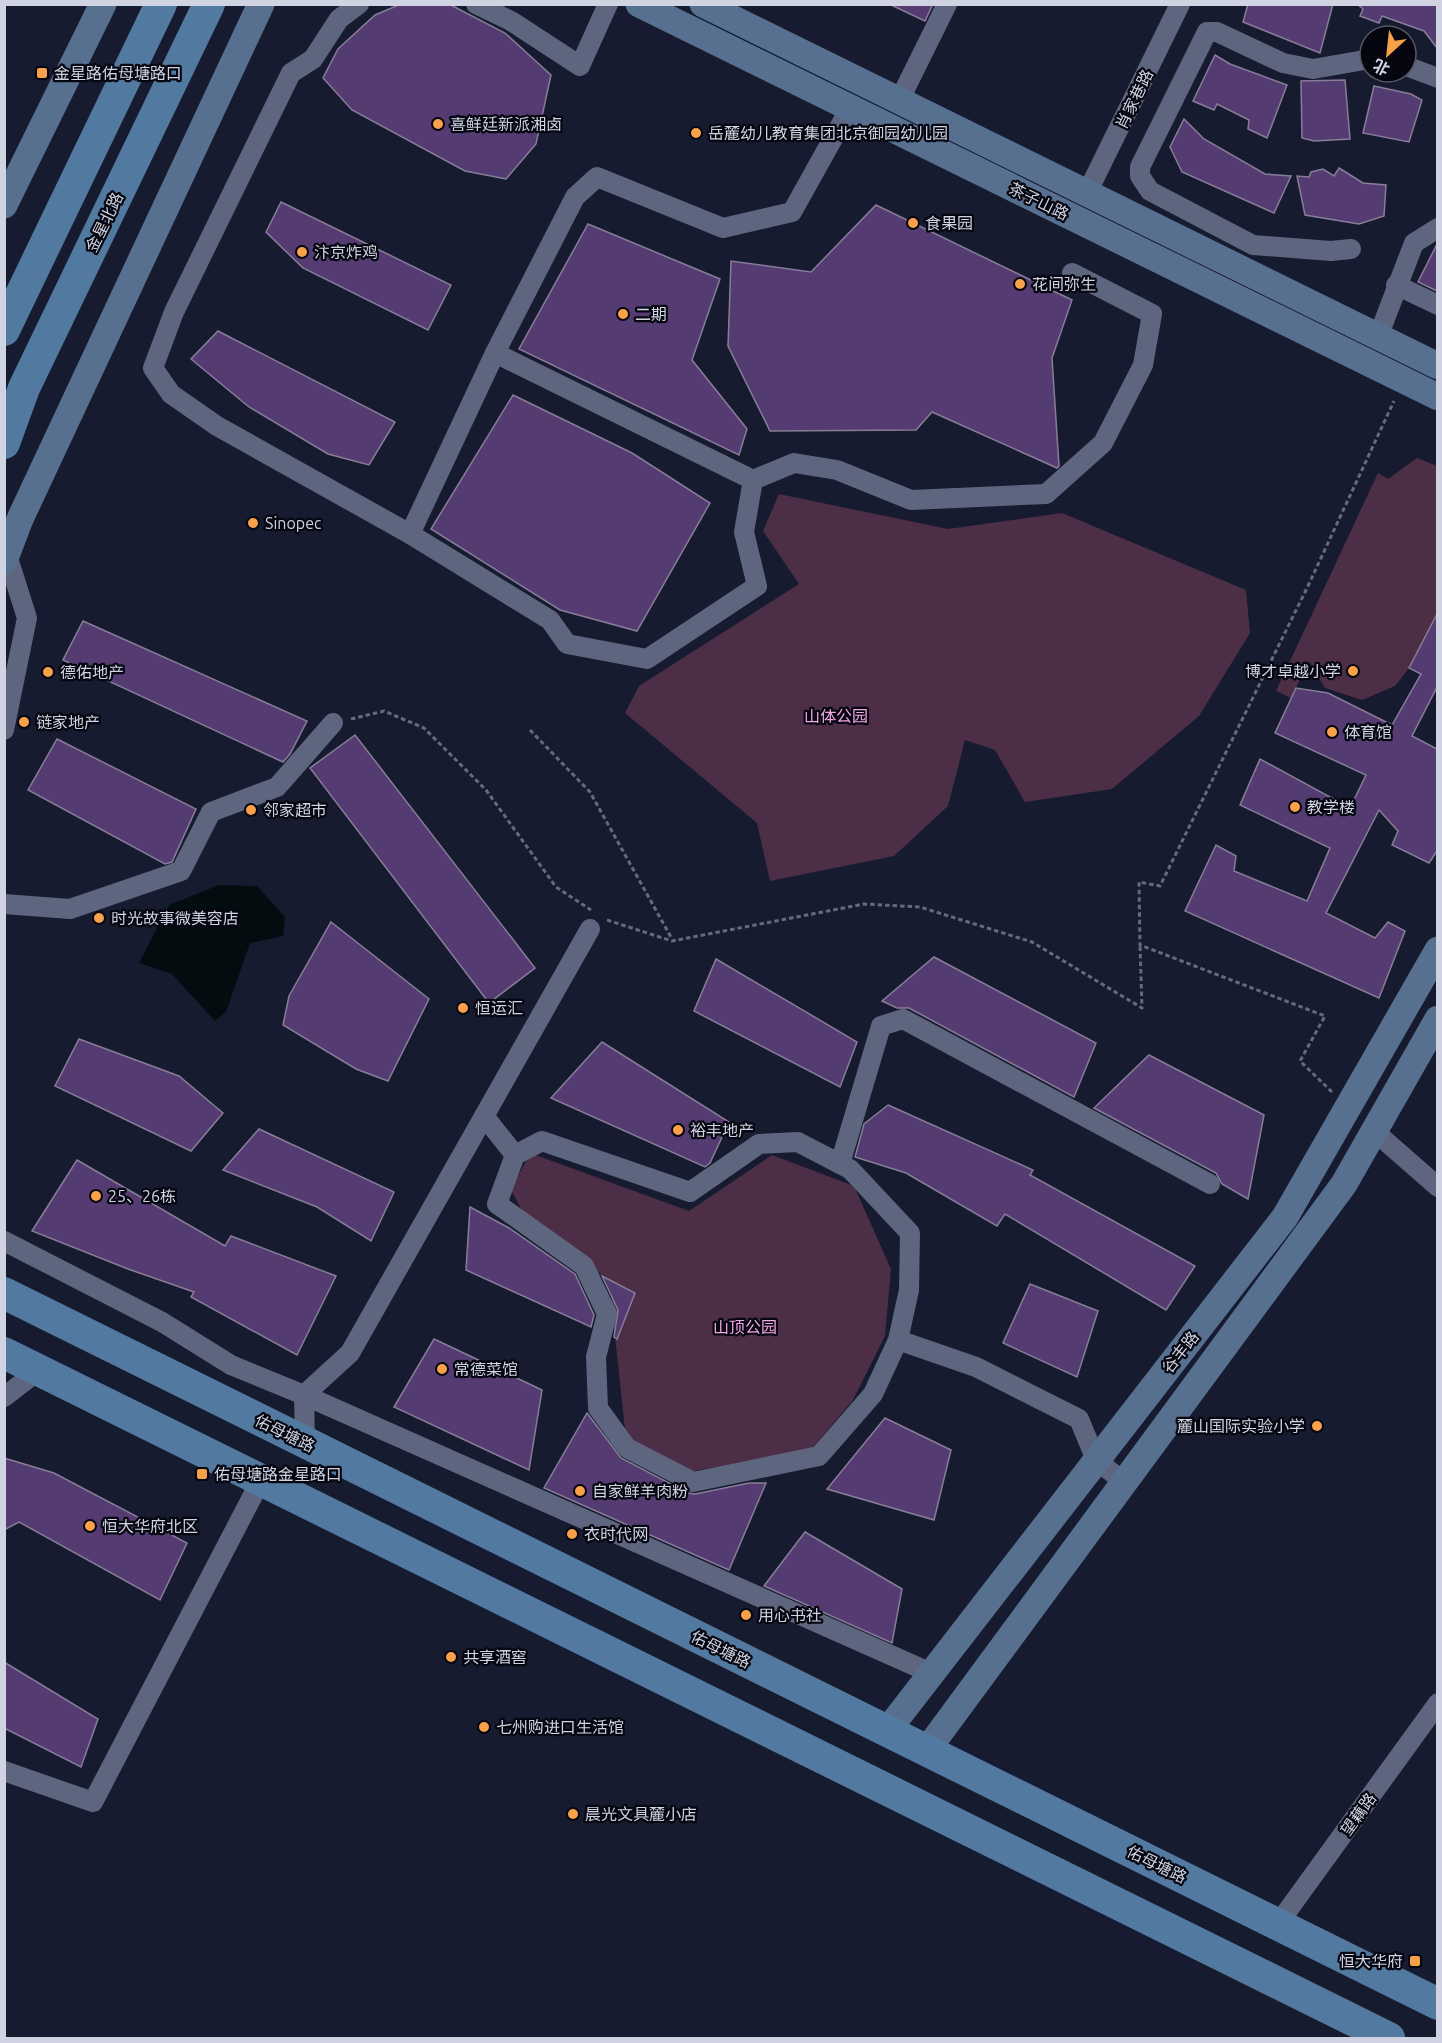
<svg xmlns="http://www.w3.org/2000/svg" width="1442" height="2043" viewBox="0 0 1442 2043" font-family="Ubuntu,'Noto Sans SC',sans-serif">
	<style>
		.green { fill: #4c2e47 }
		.water { fill: #030d10 }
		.building { fill: #543c72; stroke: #887d98; stroke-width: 1.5 }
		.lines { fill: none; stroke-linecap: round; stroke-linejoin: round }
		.path { stroke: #666a7d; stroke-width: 3; stroke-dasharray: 4.5 3; stroke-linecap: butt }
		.street { stroke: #5e657e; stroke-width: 20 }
		.secondary { stroke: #587090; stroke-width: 27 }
		.primary { stroke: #527aa1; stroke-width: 32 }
		.poi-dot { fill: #f8a14a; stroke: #05060f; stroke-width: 2 }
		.labels { text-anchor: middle; stroke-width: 4.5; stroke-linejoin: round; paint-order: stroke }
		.poi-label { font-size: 16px; fill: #cfd3e2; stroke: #05060f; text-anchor: start }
		.street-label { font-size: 16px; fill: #cfd3e2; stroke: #05060f }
		.park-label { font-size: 16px; fill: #f4a7e7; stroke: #05060f }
	</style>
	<rect width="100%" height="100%" fill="#161b30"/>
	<g class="green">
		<path d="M1417,458L1437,466V614L1409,668L1395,686L1362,700L1325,688L1309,661L1291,698L1276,691L1378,473L1388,479Z"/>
		<path d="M779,494L948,529L1062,513L1246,590L1250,633L1199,716L1112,789L1025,802L995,750L965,740L948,806L894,856L770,881L757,823L625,713L639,686L799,584L763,531Z"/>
		<path d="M530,1153L689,1211L772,1155L854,1186L891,1269L885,1336L853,1400L811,1450L694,1471L627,1448L609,1280L527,1220L511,1190Z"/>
	</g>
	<path class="water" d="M219,885L257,886L285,917L283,936L250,943L226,1012L215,1021L172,974L139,963L169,905Z"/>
	<g class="building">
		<path d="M401,4H449L505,33L551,75L536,144L506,179L465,171L352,110L323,78L338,49L375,15Z"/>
		<path d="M889,4H933L925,21Z"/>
		<path d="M1248,4H1333L1320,53L1243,22Z"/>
		<path d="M1357,4H1437V48L1424,31L1382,16L1379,23L1360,16L1363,9Z"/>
		<path d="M1215,55L1230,64L1287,85L1267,138L1248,129L1249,120L1217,104L1214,110L1193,101Z"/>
		<path d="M1345,80L1350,139L1314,141L1302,138L1301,81Z"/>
		<path d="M1374,86L1411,94L1422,100L1409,142L1363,133Z"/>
		<path d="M1184,119L1204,139L1265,174L1291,176L1274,213L1182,172L1170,147Z"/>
		<path d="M1339,168L1363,183L1386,185L1384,216L1359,224L1305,215L1297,176L1309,177L1311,172L1323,169L1334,176Z"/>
		<path d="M281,202L451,285L428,330L303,268L266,232Z"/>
		<path d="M876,205L1072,300L1052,358L1059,466L1057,468L932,412L916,430L770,431L728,346L731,261L811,272Z"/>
		<path d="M588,224L720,279L692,360L747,429L739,455L519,349Z"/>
		<path d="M1437,244V291L1418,282Z"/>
		<path d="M218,331L395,422L369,465L328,454L249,407L191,359Z"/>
		<path d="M513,395L632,453L710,503L637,631L560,610L431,529Z"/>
		<path d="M1437,614V687L1412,736L1437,749V851L1429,863L1392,845L1398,831L1379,810L1326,913L1375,938L1388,922L1405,931L1379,998L1185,911L1216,845L1236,856L1234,871L1307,901L1330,848L1240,805L1260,759L1350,808L1366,775L1275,733L1296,688L1328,693L1392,725L1421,674L1409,668Z"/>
		<path d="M83,621L307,721L290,754L283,762L63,660Z"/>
		<path d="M355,735L535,968L489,1003L310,768Z"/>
		<path d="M57,739L196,809L172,862L165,864L28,790Z"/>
		<path d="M331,922L429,999L388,1081L356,1069L283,1025L289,996Z"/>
		<path d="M934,957L1096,1043L1074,1097L909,1008H897L882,1001Z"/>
		<path d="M716,959L857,1042L840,1087L694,1011Z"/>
		<path d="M79,1039L179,1076L223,1113L191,1151L55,1086Z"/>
		<path d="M602,1042L729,1122L710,1163L705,1167L551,1098Z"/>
		<path d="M1149,1055L1264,1115L1248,1199L1222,1184L1216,1173L1094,1108Z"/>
		<path d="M888,1105L1033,1170L1030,1175L1195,1266L1166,1310L1005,1214L997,1226L906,1173L855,1157L864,1124Z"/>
		<path d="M259,1129L394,1192L371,1241L317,1207L223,1170Z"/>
		<path d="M77,1160L225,1246L231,1236L336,1276L297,1355L191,1297L194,1292L128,1269L32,1231Z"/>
		<path d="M470,1207L509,1228L575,1274L594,1315L591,1327L466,1270Z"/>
		<path d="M602,1276L635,1293L617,1339L614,1337L618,1310Z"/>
		<path d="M1030,1284L1098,1311L1077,1377L1003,1343Z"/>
		<path d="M434,1339L542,1390L529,1470L394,1407Z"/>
		<path d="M587,1413L621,1458L688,1493L695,1494L749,1483H766L729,1570L544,1488Z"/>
		<path d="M885,1418L951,1450L934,1520L827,1489Z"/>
		<path d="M4,1458L54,1473L187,1543L160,1600L19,1522L4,1530Z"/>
		<path d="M805,1532L902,1589L892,1643L764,1586Z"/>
		<path d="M4,1662L98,1719L81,1767L4,1728Z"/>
	</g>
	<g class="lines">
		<g class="path">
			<path d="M351,719L384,711L424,728L486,790L556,887L591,910"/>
			<path d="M530,730L590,792L672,939"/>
			<path d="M607,920L672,941L864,904L920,907L1032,942L1142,1008L1140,945"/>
			<path d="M1332,1092L1300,1061L1325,1016L1140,945L1139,882L1160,886L1308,586L1394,401"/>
		</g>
		<g class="street">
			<path d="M359,4L339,19L313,59L291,73L174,312L153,368L171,394L217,426L410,534"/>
			<path d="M476,4L511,21L580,66L608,4"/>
			<path d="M1406,66L1438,78"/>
			<path d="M899,101L947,4"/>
			<path d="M850,108L792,212L723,228L597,177L575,197L495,353L410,534L550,620L567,644L647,659L757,586L744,532L753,480L794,463L837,470L911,500L1046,494L1103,443L1143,365L1152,314L1072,273"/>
			<path d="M1087,193L1180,4"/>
			<path d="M1351,249L1331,251L1253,245L1150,191L1140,176V167L1207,32H1217L1283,63L1313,69L1370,59"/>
			<path d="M1396,285L1438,305"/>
			<path d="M1378,337L1414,243L1438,228"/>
			<path d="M495,353L753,480"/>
			<path d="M4,730L27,618L7,555"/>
			<path d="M4,904L70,909L181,871L211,812L277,787L333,723"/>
			<path d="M484,1116L515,1155"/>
			<path d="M1374,1131L1438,1187"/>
			<path d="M840,1164L881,1026L903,1019L1210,1184"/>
			<path d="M4,1241L162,1322L231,1365L304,1395L350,1353L590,929"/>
			<path d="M898,1340L909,1290L910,1233L850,1169L798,1142L759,1144L690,1192L542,1141L515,1155L497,1204L584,1266L607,1314L596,1357L598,1408L627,1448L693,1482L819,1456L873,1394L898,1340L976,1367L1079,1419L1096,1460L1124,1482"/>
			<path d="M4,1397L39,1370"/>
			<path d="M305,1442L304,1395L931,1673"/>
			<path d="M4,1771L93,1802L261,1480"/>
			<path d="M1278,1924L1438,1703"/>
		</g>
		<g class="secondary">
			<path d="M639,4L1438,397"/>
			<path d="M703,4L1438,366"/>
			<path d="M4,205L103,4"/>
			<path d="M4,561L20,519L261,4"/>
			<path d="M887,1731L1285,1217L1438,950"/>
			<path d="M927,1750L1344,1184L1438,1019"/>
		</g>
		<g class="primary">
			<path d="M4,330L161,4"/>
			<path d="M4,443L24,388L209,4"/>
			<path d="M4,1293L1438,2004"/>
			<path d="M4,1353L1389,2038"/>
		</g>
	</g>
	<g class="poi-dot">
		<rect x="36" y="67" width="12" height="12" rx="3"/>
		<circle cx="438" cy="124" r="6"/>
		<circle cx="696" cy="133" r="6"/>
		<circle cx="913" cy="223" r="6"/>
		<circle cx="302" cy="252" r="6"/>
		<circle cx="1020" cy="284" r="6"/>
		<circle cx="623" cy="314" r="6"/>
		<circle cx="253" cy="523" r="6"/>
		<circle cx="1353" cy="671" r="6"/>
		<circle cx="48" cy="672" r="6"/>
		<circle cx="24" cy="722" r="6"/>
		<circle cx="1332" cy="732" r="6"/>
		<circle cx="1295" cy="807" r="6"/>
		<circle cx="251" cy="810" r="6"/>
		<circle cx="99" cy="918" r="6"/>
		<circle cx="463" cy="1008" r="6"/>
		<circle cx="678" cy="1130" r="6"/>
		<circle cx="96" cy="1196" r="6"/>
		<circle cx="442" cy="1369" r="6"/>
		<circle cx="1317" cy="1426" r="6"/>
		<rect x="196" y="1468" width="12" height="12" rx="3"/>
		<circle cx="580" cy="1491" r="6"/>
		<circle cx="90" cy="1526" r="6"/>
		<circle cx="572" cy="1534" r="6"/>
		<circle cx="746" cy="1615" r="6"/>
		<circle cx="451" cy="1657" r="6"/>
		<circle cx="484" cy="1727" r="6"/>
		<circle cx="573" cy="1814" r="6"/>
		<rect x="1409" y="1955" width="12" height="12" rx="3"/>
	</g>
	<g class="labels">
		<g class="poi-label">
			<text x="54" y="79">金星路佑母塘路口</text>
			<text x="450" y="130">喜鲜廷新派湘卤</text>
			<text x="708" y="139">岳麓幼儿教育集团北京御园幼儿园</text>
			<text x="925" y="229">食果园</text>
			<text x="314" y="258">汴京炸鸡</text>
			<text x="1032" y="290">花间弥生</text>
			<text x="635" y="320">二期</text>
			<text x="265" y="529">Sinopec</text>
			<text x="1341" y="677" text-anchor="end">博才卓越小学</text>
			<text x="60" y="678">德佑地产</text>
			<text x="36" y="728">链家地产</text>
			<text x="1344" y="738">体育馆</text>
			<text x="1307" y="813">教学楼</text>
			<text x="263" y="816">邻家超市</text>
			<text x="111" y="924">时光故事微美容店</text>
			<text x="475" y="1014">恒运汇</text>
			<text x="690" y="1136">裕丰地产</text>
			<text x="108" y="1202">25、26栋</text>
			<text x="454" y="1375">常德菜馆</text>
			<text x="1305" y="1432" text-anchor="end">麓山国际实验小学</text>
			<text x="214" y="1480">佑母塘路金星路口</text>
			<text x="592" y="1497">自家鲜羊肉粉</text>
			<text x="102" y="1532">恒大华府北区</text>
			<text x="584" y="1540">衣时代网</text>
			<text x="758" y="1621">用心书社</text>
			<text x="463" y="1663">共享酒窖</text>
			<text x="496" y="1733">七州购进口生活馆</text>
			<text x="585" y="1820">晨光文具麓小店</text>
			<text x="1403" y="1967" text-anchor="end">恒大华府</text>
		</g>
		<g class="street-label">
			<text transform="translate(1134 99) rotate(-64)" y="6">肖家巷路</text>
			<text transform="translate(1039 201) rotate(26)" y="6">茶子山路</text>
			<text transform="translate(104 222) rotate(-64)" y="6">金星北路</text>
			<text transform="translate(1180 1352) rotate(-52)" y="6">谷丰路</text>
			<text transform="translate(285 1433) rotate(26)" y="6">佑母塘路</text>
			<text transform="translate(721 1649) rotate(26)" y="6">佑母塘路</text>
			<text transform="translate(1358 1814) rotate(-54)" y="6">望藕路</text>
			<text transform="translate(1157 1864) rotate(26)" y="6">佑母塘路</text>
		</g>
		<g class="park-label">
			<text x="836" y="722">山体公园</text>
			<text x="745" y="1333">山顶公园</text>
		</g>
	</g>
	<rect width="1442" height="2043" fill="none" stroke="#cfd3e2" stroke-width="12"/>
	<g transform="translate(1388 54) rotate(207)"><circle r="28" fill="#05060f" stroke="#565863" stroke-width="1.5"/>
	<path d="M0-4.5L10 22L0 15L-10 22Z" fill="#f8a14a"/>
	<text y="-9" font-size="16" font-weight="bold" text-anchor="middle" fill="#cfd3e2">北</text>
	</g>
</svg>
